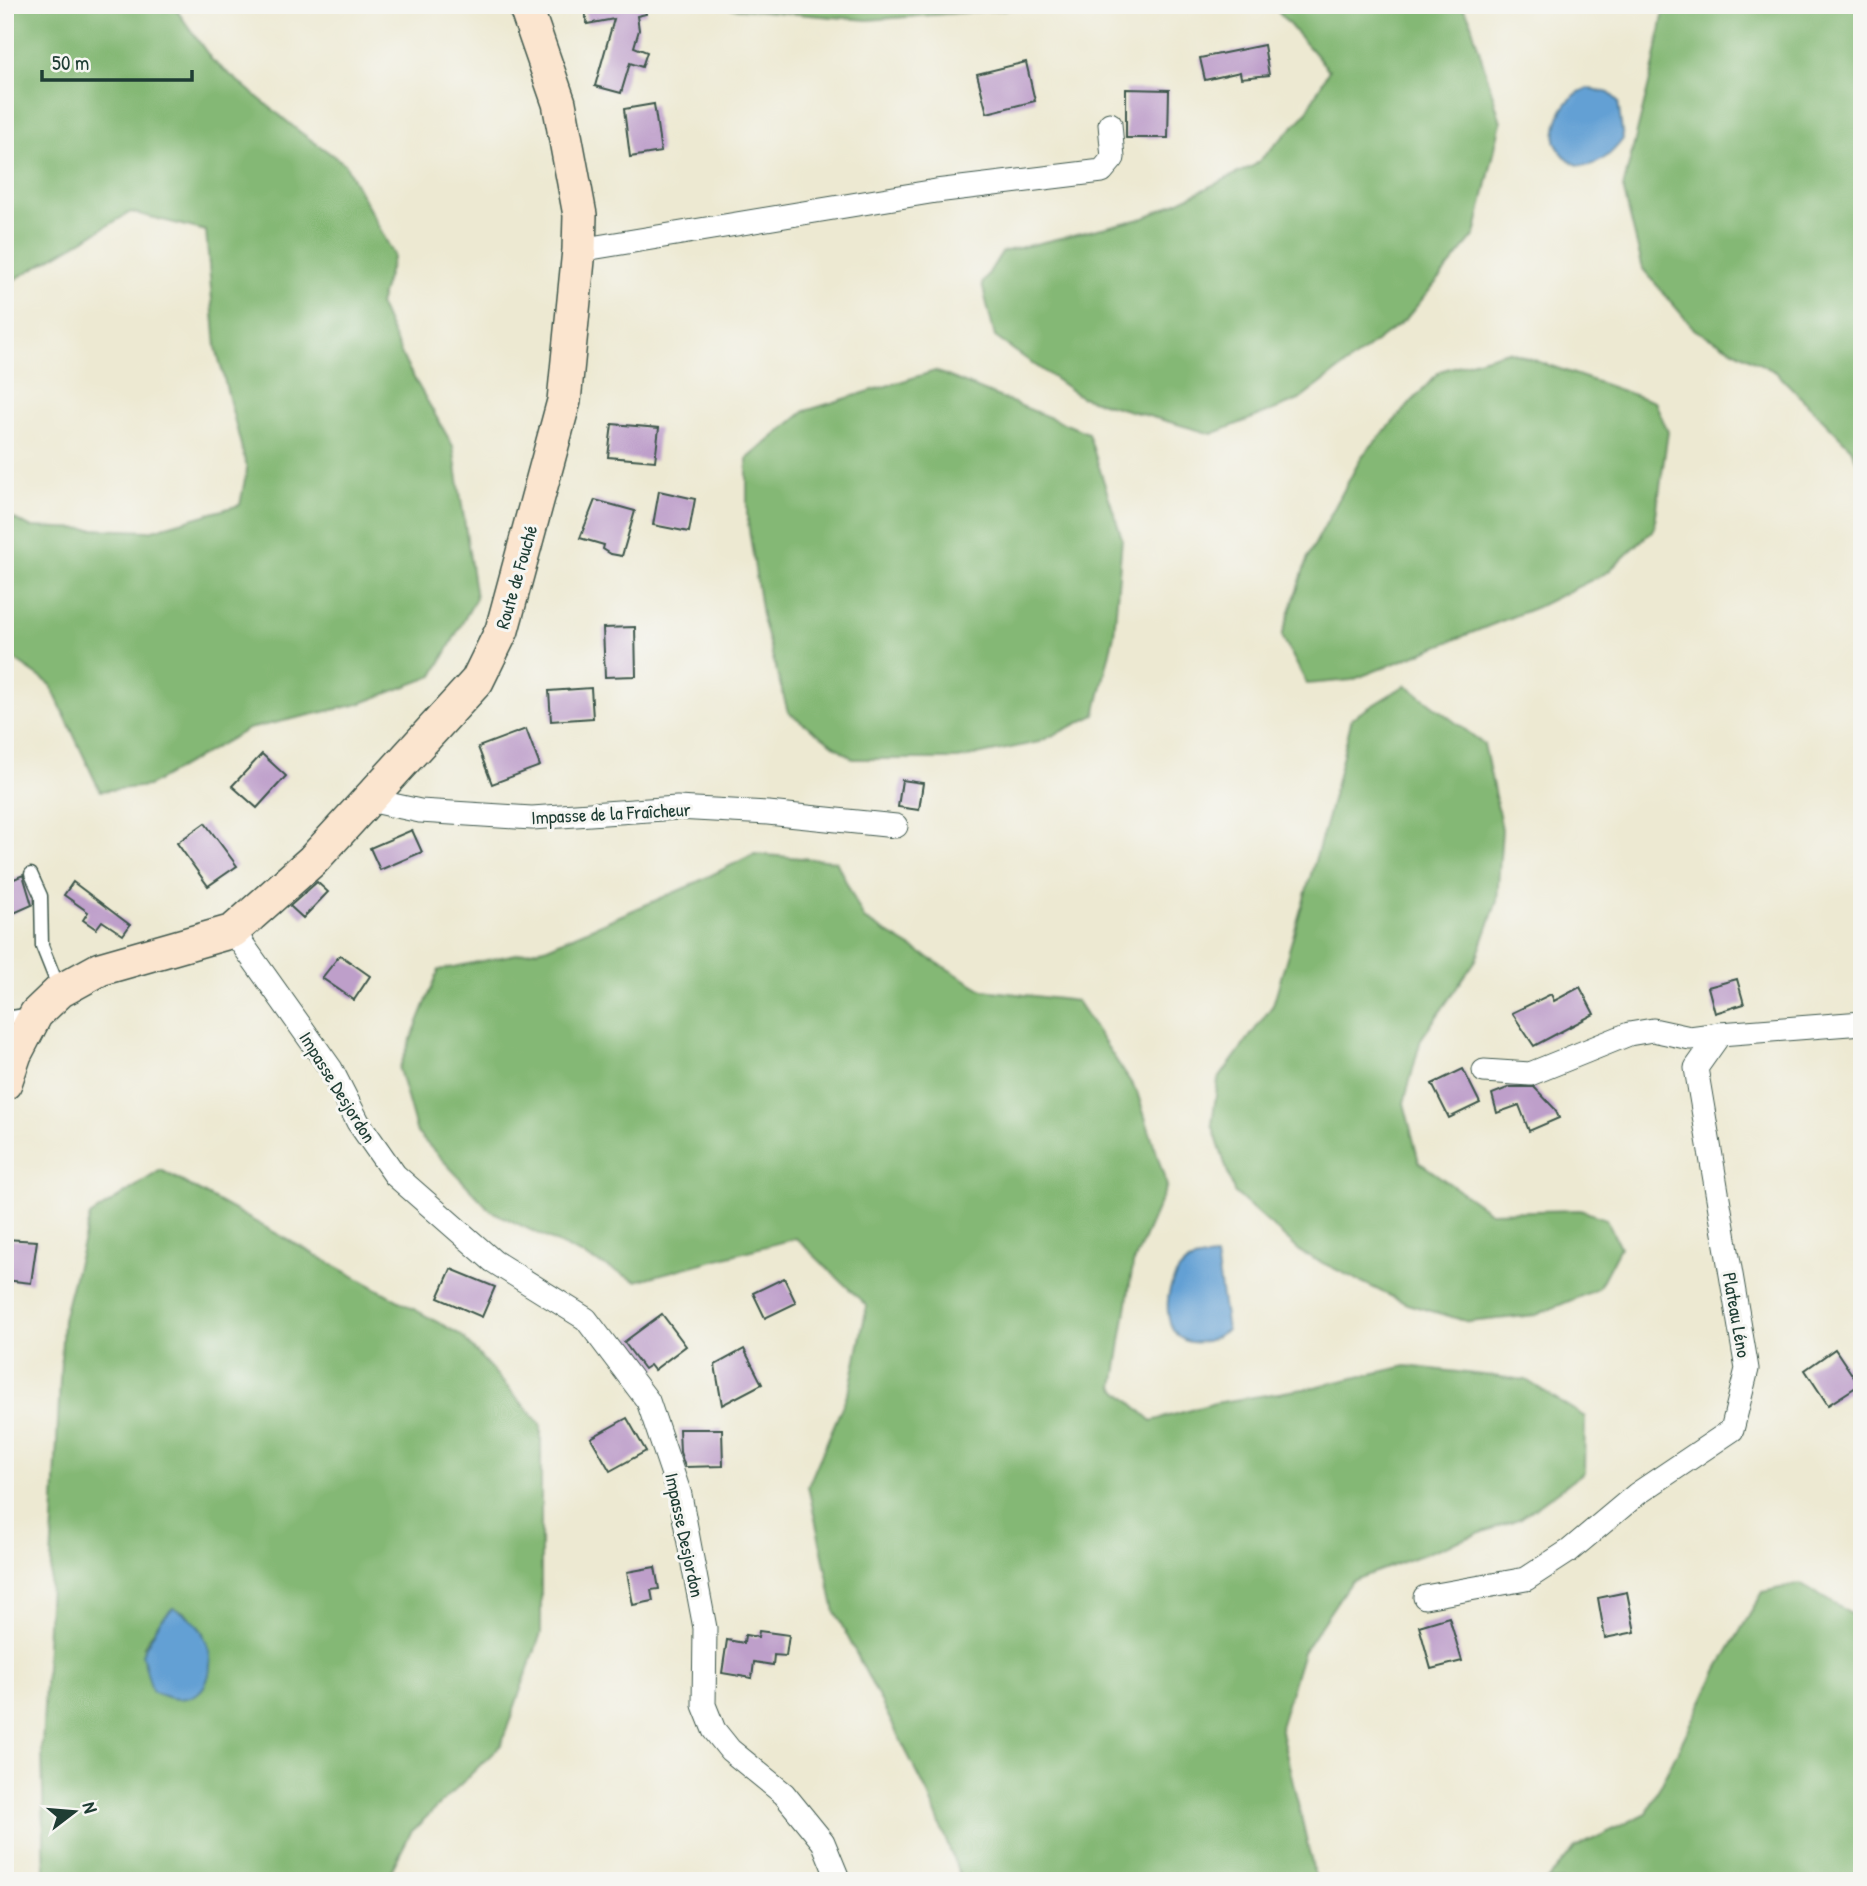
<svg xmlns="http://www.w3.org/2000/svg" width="1867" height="1886" viewBox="0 0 1867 1886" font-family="'Patrick Hand',sans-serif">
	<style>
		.forest { fill: #84b874; stroke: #527a54; stroke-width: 2; fill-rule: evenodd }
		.water { fill: #63a0d4; stroke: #416e84; stroke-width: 2 }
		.building { fill: #be9fca }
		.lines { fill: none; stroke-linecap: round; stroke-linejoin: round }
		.service-casing { stroke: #3e574c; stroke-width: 15 }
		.minor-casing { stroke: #3e574c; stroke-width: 25 }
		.secondary-casing { stroke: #3e574c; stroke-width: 36 }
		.service { stroke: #fff; stroke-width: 12 }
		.minor { stroke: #fff; stroke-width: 23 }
		.secondary { stroke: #fbe5cf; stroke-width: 33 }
		.labels { text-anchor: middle; stroke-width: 6; stroke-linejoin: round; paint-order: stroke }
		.street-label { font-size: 19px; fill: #1f3d34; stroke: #f6f6f2 }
	</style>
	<rect width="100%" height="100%" fill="#f6f6f2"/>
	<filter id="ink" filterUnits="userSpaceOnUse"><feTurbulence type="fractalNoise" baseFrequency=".0143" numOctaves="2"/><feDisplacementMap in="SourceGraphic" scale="14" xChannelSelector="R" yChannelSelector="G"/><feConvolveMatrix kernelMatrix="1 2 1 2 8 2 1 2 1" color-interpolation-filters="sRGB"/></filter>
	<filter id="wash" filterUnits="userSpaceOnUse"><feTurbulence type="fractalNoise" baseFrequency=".00686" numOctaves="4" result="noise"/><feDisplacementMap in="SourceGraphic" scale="28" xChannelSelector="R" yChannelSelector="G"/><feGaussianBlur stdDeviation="1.57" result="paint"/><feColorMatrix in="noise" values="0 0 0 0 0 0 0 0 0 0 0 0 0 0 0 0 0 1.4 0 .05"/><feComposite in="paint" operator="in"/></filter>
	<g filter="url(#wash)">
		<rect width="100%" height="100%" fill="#ede9d2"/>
		<g class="forest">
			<path d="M5,5H173L212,60L300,132L345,164L394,255L379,304L406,364L453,446L476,598L433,676L359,704L248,729L148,786L100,791L50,684L5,653V514L30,527L149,531L240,505L247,469L216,347L206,231L131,212L5,285Z"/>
			<path d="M695,5H1061L868,20Z"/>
			<path d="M1272,5H1461L1469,17L1501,122L1475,235L1406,319L1299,400L1212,434L1081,397L995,337L982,284L1002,252L1144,218L1255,165L1305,115L1329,70Z"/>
			<path d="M1665,5H1862V472L1851,448L1776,372L1695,330L1643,269L1623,188L1654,64Z"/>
			<path d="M1508,351L1655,402L1668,432L1654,529L1608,572L1537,607L1352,680L1307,684L1282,636L1308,557L1362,456L1440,371Z"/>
			<path d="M935,371L1088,433L1122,538L1114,635L1095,715L1039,742L958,759H853L788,712L763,622L747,516V459L805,411Z"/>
			<path d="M1406,685L1484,744L1502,829L1497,901L1476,960L1421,1039L1404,1103L1419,1162L1490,1212L1580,1210L1606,1219L1620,1247L1598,1289L1536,1315L1469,1322L1407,1304L1302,1253L1234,1192L1212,1124L1218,1080L1273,1005L1328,816L1352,718Z"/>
			<path d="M754,854L836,861L864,919L983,990L1077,1001L1137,1092L1167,1186L1133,1264L1114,1387L1152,1421L1215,1403L1310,1388L1406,1366L1526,1380L1585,1417L1584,1472L1521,1518L1351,1581L1303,1652L1280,1727L1316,1881H962L927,1792L835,1612L808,1486L850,1388L867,1306L796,1238L636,1281L491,1211L417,1133L399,1069L439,970L545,948L687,887Z"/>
			<path d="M161,1170L461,1335L541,1425V1633L501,1745L411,1832L386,1881H45L42,1747L63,1319L90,1216ZM173,1608L185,1612L204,1633L144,1646L160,1621Z"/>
			<path d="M1800,1584L1858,1618L1862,1624V1881H1546L1575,1848L1647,1813L1719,1667L1763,1592Z"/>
		</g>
		<g class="water">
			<path d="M1588,88L1609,93L1618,101L1623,139C1602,167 1575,180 1555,142C1555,118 1565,96 1588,88Z"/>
			<path d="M1216,1257L1227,1330C1219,1334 1211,1341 1202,1342C1157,1349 1160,1278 1189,1262C1197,1258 1208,1258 1216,1257Z"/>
			<path d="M173,1608C228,1627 223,1727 152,1691L142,1654L160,1621Z"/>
		</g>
		<g id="blocks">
			<g class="building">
				<path d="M584,5H645L646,14L637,16L639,30L634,47L647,52L642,67L630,63L621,93L595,86L614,19L587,24Z"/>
				<path d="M1264,45L1269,75L1241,78L1240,72L1205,80L1200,58Z"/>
				<path d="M1026,62L1035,101L987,113L977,74Z"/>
				<path d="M1126,89L1169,90L1168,138H1126Z"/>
				<path d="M654,104L661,152L630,157L624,109Z"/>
				<path d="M612,424L659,428L655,461L608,457Z"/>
				<path d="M659,491L695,499L689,532L653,525Z"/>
				<path d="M595,500L635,511L622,556L611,554L603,549L604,545L580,538Z"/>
				<path d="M635,627L636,676L605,677L603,628Z"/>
				<path d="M591,688L593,718L551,721L549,691Z"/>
				<path d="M526,729L540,766L492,784L478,747Z"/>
				<path d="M262,754L286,776L257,808L232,786Z"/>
				<path d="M902,780L923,783L919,810L898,807Z"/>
				<path d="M205,823L237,866L208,886L177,843Z"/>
				<path d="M412,830L422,852L380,870L370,848Z"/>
				<path d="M23,875L32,905L5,917V883Z"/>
				<path d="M73,882L130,925L123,935L102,921L96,929L83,920L88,912L64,895Z"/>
				<path d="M317,882L328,892L303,918L290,906Z"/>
				<path d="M340,955L370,976L354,1000L322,978Z"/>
				<path d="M1737,979L1744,1004L1715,1013L1708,987Z"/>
				<path d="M1580,987L1594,1014L1534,1046L1512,1013L1551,994L1554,1001Z"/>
				<path d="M1463,1069L1480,1103L1449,1118L1432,1084Z"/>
				<path d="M1510,1087H1534L1555,1109L1559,1118L1529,1131L1519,1105L1497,1113L1492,1094Z"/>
				<path d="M5,1239L37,1241L31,1283L5,1280Z"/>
				<path d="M451,1269L495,1287L482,1317L438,1298Z"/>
				<path d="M784,1278L796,1303L765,1318L753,1293Z"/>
				<path d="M662,1314L686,1346L654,1370L650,1365L644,1369L624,1342Z"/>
				<path d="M744,1349L762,1384L722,1405L715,1365Z"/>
				<path d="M1835,1349L1859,1385L1828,1405L1805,1370Z"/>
				<path d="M627,1418L646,1451L610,1471L591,1438Z"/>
				<path d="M679,1429H722L723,1466L685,1467L680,1452Z"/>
				<path d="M655,1567L659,1589L651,1590L653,1601L633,1605L627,1572Z"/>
				<path d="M1627,1592L1635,1632L1605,1638L1598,1598Z"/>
				<path d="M1449,1617L1462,1661L1431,1669L1419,1626Z"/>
				<path d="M759,1631L789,1635L786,1656L774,1655L773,1665L754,1662L752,1678L722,1673L727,1640L744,1643L745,1635L758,1637Z"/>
			</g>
		</g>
	</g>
	<g filter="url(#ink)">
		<use href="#blocks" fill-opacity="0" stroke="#3e574c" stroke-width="2"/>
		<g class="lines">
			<defs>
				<g id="service">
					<path d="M31,874L41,896L42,946L60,991"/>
					<path d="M5,1018L32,1014"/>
				</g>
				<g id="minor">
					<path d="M579,250L936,191L1102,171L1113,158L1110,124"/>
					<path d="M369,800L420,811L532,818L677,808L768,813L896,826"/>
					<path d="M233,931L331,1069L358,1122L395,1175L493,1261L586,1319L648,1401L680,1495L705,1628L704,1705L714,1730L730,1750L784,1794L823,1842L839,1881"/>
					<path d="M1484,1071L1530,1074L1629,1034L1653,1030L1690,1038L1720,1034"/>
					<path d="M1425,1597L1526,1579L1569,1551L1637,1494L1732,1430L1747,1369L1696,1068L1720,1034L1862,1023"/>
				</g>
				<path id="secondary" d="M5,1083L15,1054L36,1014L60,991L100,969L233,931L313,860L477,681L502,630L564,401L579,250L580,215L559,103L525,5"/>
			</defs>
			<use href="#service" class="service-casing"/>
			<use href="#minor" class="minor-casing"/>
			<use href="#secondary" class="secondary-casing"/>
			<use href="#service" class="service"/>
			<use href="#minor" class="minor"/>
			<use href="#secondary" class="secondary"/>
		</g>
	</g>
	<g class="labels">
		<g class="street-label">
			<text transform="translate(516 577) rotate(-74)" y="7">Route de Fouché</text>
			<text transform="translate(611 813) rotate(-3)" y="7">Impasse de la Fraîcheur</text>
			<text transform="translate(338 1087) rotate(58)" y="7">Impasse Desjordon</text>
			<text transform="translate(1737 1315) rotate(80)" y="7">Plateau Léno</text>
			<text transform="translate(685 1535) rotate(78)" y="7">Impasse Desjordon</text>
		</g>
	</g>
	<rect width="1867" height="1886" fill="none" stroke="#f6f6f2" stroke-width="28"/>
	<g transform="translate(74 1812) rotate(74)" stroke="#f6f6f2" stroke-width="5" paint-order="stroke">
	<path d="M0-5L12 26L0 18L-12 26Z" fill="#1f3d34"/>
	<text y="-10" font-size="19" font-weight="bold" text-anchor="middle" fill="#1f3d34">N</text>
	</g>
	<path d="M42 70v10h150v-10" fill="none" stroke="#1f3d34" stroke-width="3.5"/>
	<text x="52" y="70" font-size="21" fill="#1f3d34" stroke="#f6f6f2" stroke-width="5" paint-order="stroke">50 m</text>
</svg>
